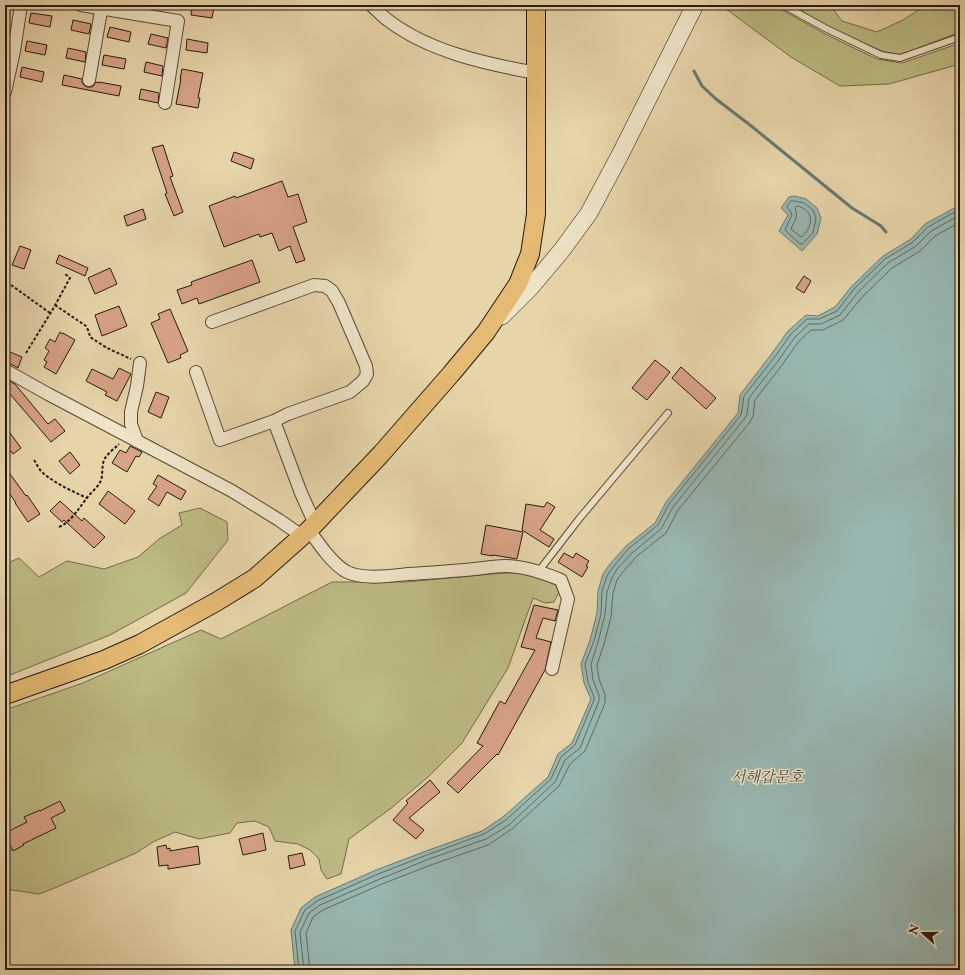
<svg xmlns="http://www.w3.org/2000/svg" width="965" height="975" viewBox="0 0 965 975" font-family="'IM FELL Double Pica','Noto Serif KR',serif">
	<style>
		.green { fill: #bdbb84; stroke: #726a4a }
		.water { fill: #98b7b1; stroke: #6a7871 }
		.lines { fill: none; stroke-linecap: round; stroke-linejoin: round }
		.shore { stroke: #5f6861; stroke-width: 1 }
		.stream { stroke: #6a7871; stroke-width: 3 }
		.building { fill: #d7a387; stroke: #261a11 }
		.lane-casing { stroke: #564937; stroke-width: 8 }
		.street-casing { stroke: #564937; stroke-width: 14 }
		.secondary-casing { stroke: #261a11; stroke-width: 18 }
		.primary-casing { stroke: #261a11; stroke-width: 20 }
		.path { stroke: #261a11; stroke-width: 2; stroke-dasharray: 3 2; stroke-linecap: butt }
		.lane { stroke: #efe4c8; stroke-width: 6 }
		.street { stroke: #efe4c8; stroke-width: 12 }
		.secondary { stroke: #efe4c8; stroke-width: 17 }
		.primary { stroke: #e4ba75; stroke-width: 18 }
		.labels { text-anchor: middle; stroke-width: 3; stroke-linejoin: round; paint-order: stroke }
		.water-label { font-size: 15px; font-style: italic; fill: #484941; stroke: #efe4c8 }
	</style>
	<rect width="100%" height="100%" fill="#e7d5aa"/>
	<filter id="stains"><feTurbulence type="fractalNoise" baseFrequency=".005" numOctaves="4"/><feColorMatrix values="0 0 0 0 .2 0 0 0 0 .09 0 0 0 0 .02 0 0 0 .5 -.17"/></filter>
	<radialGradient id="worn" r=".72"><stop offset=".6" stop-color="#630" stop-opacity="0"/><stop offset="1" stop-color="#630" stop-opacity=".3"/></radialGradient>
	<g class="green">
		<path d="M725,5H773L825,34L877,59L902,63L960,43V64L889,84L840,86L791,57L726,9Z"/>
		<path d="M788,5H830L842,21L877,32L903,20L926,5H960V32L900,55L882,51L822,24Z"/>
		<path d="M200,508L227,522L228,540L186,593L110,635L5,677V562L8,563L19,558L39,577L67,561L104,569L138,557L159,539L182,525L179,513Z"/>
		<path d="M503,573H518L542,579L555,584L559,592L554,602L545,603L533,598L508,668L462,743L428,777L390,809L349,839L341,874L327,879L321,870L319,859L310,850L298,844L275,841L269,827L255,821L237,823L230,833L199,839L175,832L153,842L136,853L57,887L39,894L5,889V710L83,683L201,630L221,639L332,582H406Z"/>
	</g>
	<g class="water">
		<path d="M795,196L806,199L817,208L821,218L817,234L802,251L779,231L788,215L781,208L789,197Z"/>
		<path d="M960,205V970H295L291,930L301,908L315,897L376,870L426,851L482,831L503,817L548,777L558,754L572,743L591,699L584,683L581,664L590,640L597,613L598,591L603,574L610,564L626,546L655,523L666,502L738,413L740,395L770,356L788,331L806,315L818,316L835,307L852,286L883,256L911,239L925,224Z"/>
	</g>
	<g class="lines">
		<g class="shore">
			<path d="M791,201H795L804,203L813,210L816,218L813,233L802,244H800L785,230L792,215L791,212L787,207Z"/>
			<path d="M797,206C816,210 813,228 801,237L791,229C794,221 799,218 795,208Z"/>
			<path d="M299,970L295,931L305,910L317,901L378,874L427,855L484,834L506,820L551,779L561,757L575,745L594,700V697L588,682L585,664L594,641L601,614L602,591L607,576L614,566L628,549L658,525L669,504L741,415L744,396L774,358L791,334L807,319H819L837,311L855,288L885,259L913,242L928,227L960,209"/>
			<path d="M304,970L300,932L309,913L320,905L380,879L429,859L486,839L509,825L555,782L565,760L580,748L599,701V695L593,680L591,664L598,642L605,615L607,592L612,578L617,569L632,553L661,529L673,507L745,418L747,414L749,398L778,361L795,337L809,324H821L840,315L859,291L888,263L916,246L931,231L960,215"/>
			<path d="M310,970L306,933L313,917L323,910L382,884L431,865L488,845L512,829L559,786L570,764L585,751L605,703V695L599,679L597,665L604,644L611,617L613,593L617,580L622,573L636,557L666,533L678,510L750,422L753,416L755,400L782,365L799,341L811,330H823L843,320L863,296L892,268L920,251L935,236L960,222"/>
		</g>
		<path class="stream" d="M694,71L702,86L716,99L750,125L852,208L881,226L886,232"/>
	</g>
	<g class="building">
		<path d="M192,5H210V7H214L212,18L191,15Z"/>
		<path d="M31,13L52,16L50,27L29,23Z"/>
		<path d="M73,20L91,24L89,34L71,30Z"/>
		<path d="M110,27L131,32L129,42L107,37Z"/>
		<path d="M151,34L168,38L166,48L148,44Z"/>
		<path d="M187,39L208,43L207,53L186,50Z"/>
		<path d="M27,41L47,45L45,55L25,51Z"/>
		<path d="M68,48L86,52L85,62L66,58Z"/>
		<path d="M104,55L126,59L124,69L102,65Z"/>
		<path d="M146,62L163,66L162,76L144,72Z"/>
		<path d="M22,67L44,72L42,82L20,77Z"/>
		<path d="M182,69L203,73L198,98H200L198,108L176,104L181,79H180Z"/>
		<path d="M64,75L82,79V83L85,86L87,87H92L94,85L96,82L99,83V82L121,86L119,96L62,85Z"/>
		<path d="M141,89L159,93L158,103L139,99Z"/>
		<path d="M163,145L173,176L170,177L183,212L174,216L165,194L167,193L152,148Z"/>
		<path d="M234,152L254,159L251,169L231,161Z"/>
		<path d="M282,181L288,197L298,194L307,222L293,227L305,260L296,263L290,246L279,251L272,233L260,237L259,234L224,247L209,206L235,196L236,198Z"/>
		<path d="M143,209L146,219L127,226L124,216Z"/>
		<path d="M20,246L31,250L24,269L12,265Z"/>
		<path d="M59,255L88,268L85,276L56,263Z"/>
		<path d="M252,260L260,282L199,304L197,298L182,304L177,290L192,285L191,282Z"/>
		<path d="M110,268L117,284L95,294L88,278Z"/>
		<path d="M804,276L811,281L804,293L796,288Z"/>
		<path d="M119,306L127,326L102,336L95,315Z"/>
		<path d="M170,309L188,351L180,355L181,358L168,363L151,323L160,319L158,314Z"/>
		<path d="M60,332L63,334V333L75,340L56,374L44,367L47,362L44,360L49,351L45,348L50,339L55,342Z"/>
		<path d="M5,350L22,357L18,368L9,363H5Z"/>
		<path d="M655,360L670,372L647,400L632,388Z"/>
		<path d="M681,367L716,398L706,409L672,378Z"/>
		<path d="M119,368L131,374L117,401L105,395L107,392L86,381L92,369L113,379Z"/>
		<path d="M5,379L15,384L48,424L55,419L65,431L51,442L10,394L5,404Z"/>
		<path d="M156,392L169,397L161,418L148,412Z"/>
		<path d="M5,426L21,448L13,454L5,444Z"/>
		<path d="M130,446L142,452L139,457L136,456L127,472L112,463L120,450L126,453Z"/>
		<path d="M70,452L80,465L70,474L59,461Z"/>
		<path d="M5,467L26,496L27,495L40,514L28,522L15,503H16L5,487Z"/>
		<path d="M158,475L186,491L181,500L167,492L159,506L148,499L157,486L153,484Z"/>
		<path d="M108,491L135,511L125,524L99,504Z"/>
		<path d="M60,501L82,521L84,518L105,537L94,548L64,520L62,522L50,511Z"/>
		<path d="M547,502L555,507L540,530L554,539L549,547L522,530L526,504L544,507Z"/>
		<path d="M486,525L523,532L517,559L493,555V556L481,554Z"/>
		<path d="M564,553L573,558L576,553L589,561L586,566L588,567L582,577L558,562Z"/>
		<path d="M534,605L558,610L555,621L543,618L536,638L551,642L545,670L498,755L497,754L458,793L447,783L483,746L477,743L500,701L505,704L535,650L521,647Z"/>
		<path d="M430,780L440,792L409,818L424,830L416,839L393,820L408,803L406,801Z"/>
		<path d="M60,801L65,811L51,818L56,828L23,844L24,845L13,851L5,835V833L27,822L24,817L40,810V811Z"/>
		<path d="M263,833L266,850L243,855L239,839Z"/>
		<path d="M166,845L167,849L170,848V851L198,846L200,864L168,869V865L159,866L157,847Z"/>
		<path d="M302,853L305,865L290,869L288,856Z"/>
	</g>
	<g class="lines">
		<defs>
			<g id="lane">
				<path d="M783,5L825,28L881,55L900,58L960,37"/>
				<path d="M538,572L579,519L668,413"/>
			</g>
			<g id="street">
				<path d="M81,5L178,21L165,103"/>
				<path d="M371,5C377,10 383,17 389,21C430,52 487,64 536,73"/>
				<path d="M89,80L102,5"/>
				<path d="M5,92L14,51L21,5"/>
				<path d="M212,322L314,285L325,286L332,291L339,303L366,366L367,374L363,381L350,392L288,414L274,421L301,493L315,524"/>
				<path d="M5,370L48,394L232,491L279,520L302,536"/>
				<path d="M196,372L220,440L274,421"/>
				<path d="M137,441L131,424V412L137,386L140,363"/>
				<path d="M309,530C319,544 331,562 345,571C361,580 390,576 408,574C430,573 453,571 475,569C485,568 495,566 505,566C524,566 544,573 561,580L568,599L552,669"/>
			</g>
			<path id="secondary" d="M502,316L530,288L562,250L589,213L621,153L695,5"/>
			<path id="primary" d="M5,695L104,660L140,644L216,602L255,578L309,530L381,454L451,374L486,332L518,284L530,254L536,214V5"/>
		</defs>
		<use href="#lane" class="lane-casing"/>
		<use href="#street" class="street-casing"/>
		<use href="#secondary" class="secondary-casing"/>
		<use href="#primary" class="primary-casing"/>
		<g class="path">
			<path d="M11,285L50,313"/>
			<path d="M55,305L86,326L89,332L90,337L107,348L131,359"/>
			<path d="M26,353L53,309L70,278L64,273"/>
			<path d="M34,460C37,464 39,470 43,473C56,484 72,491 87,498"/>
			<path d="M59,527C72,521 78,509 87,498C90,493 96,489 99,484C104,477 101,468 104,460C107,454 114,449 119,444"/>
		</g>
		<use href="#lane" class="lane"/>
		<use href="#street" class="street"/>
		<use href="#secondary" class="secondary"/>
		<use href="#primary" class="primary"/>
	</g>
	<g class="labels">
		<g class="water-label">
			<text x="767" y="782">서해갑문호</text>
		</g>
	</g>
	<rect width="965" height="975" fill="none" stroke="#e7d5aa" stroke-width="20"/>
	<rect x="6" y="6" width="953" height="963" fill="none" stroke="#261a11" stroke-width="2"/>
	<rect x="10" y="10" width="945" height="955" fill="none" stroke="#261a11"/>
	<g transform="translate(923 933) rotate(291)" stroke="#efe4c8" stroke-width="3" paint-order="stroke">
	<path d="M0-3L7 15L0 10L-7 15Z" fill="#261a11"/>
	<text y="-6" font-size="11" font-weight="bold" text-anchor="middle" fill="#261a11">N</text>
	</g>
	<rect width="100%" height="100%" filter="url(#stains)"/>
	<rect width="100%" height="100%" fill="url(#worn)"/>
</svg>
